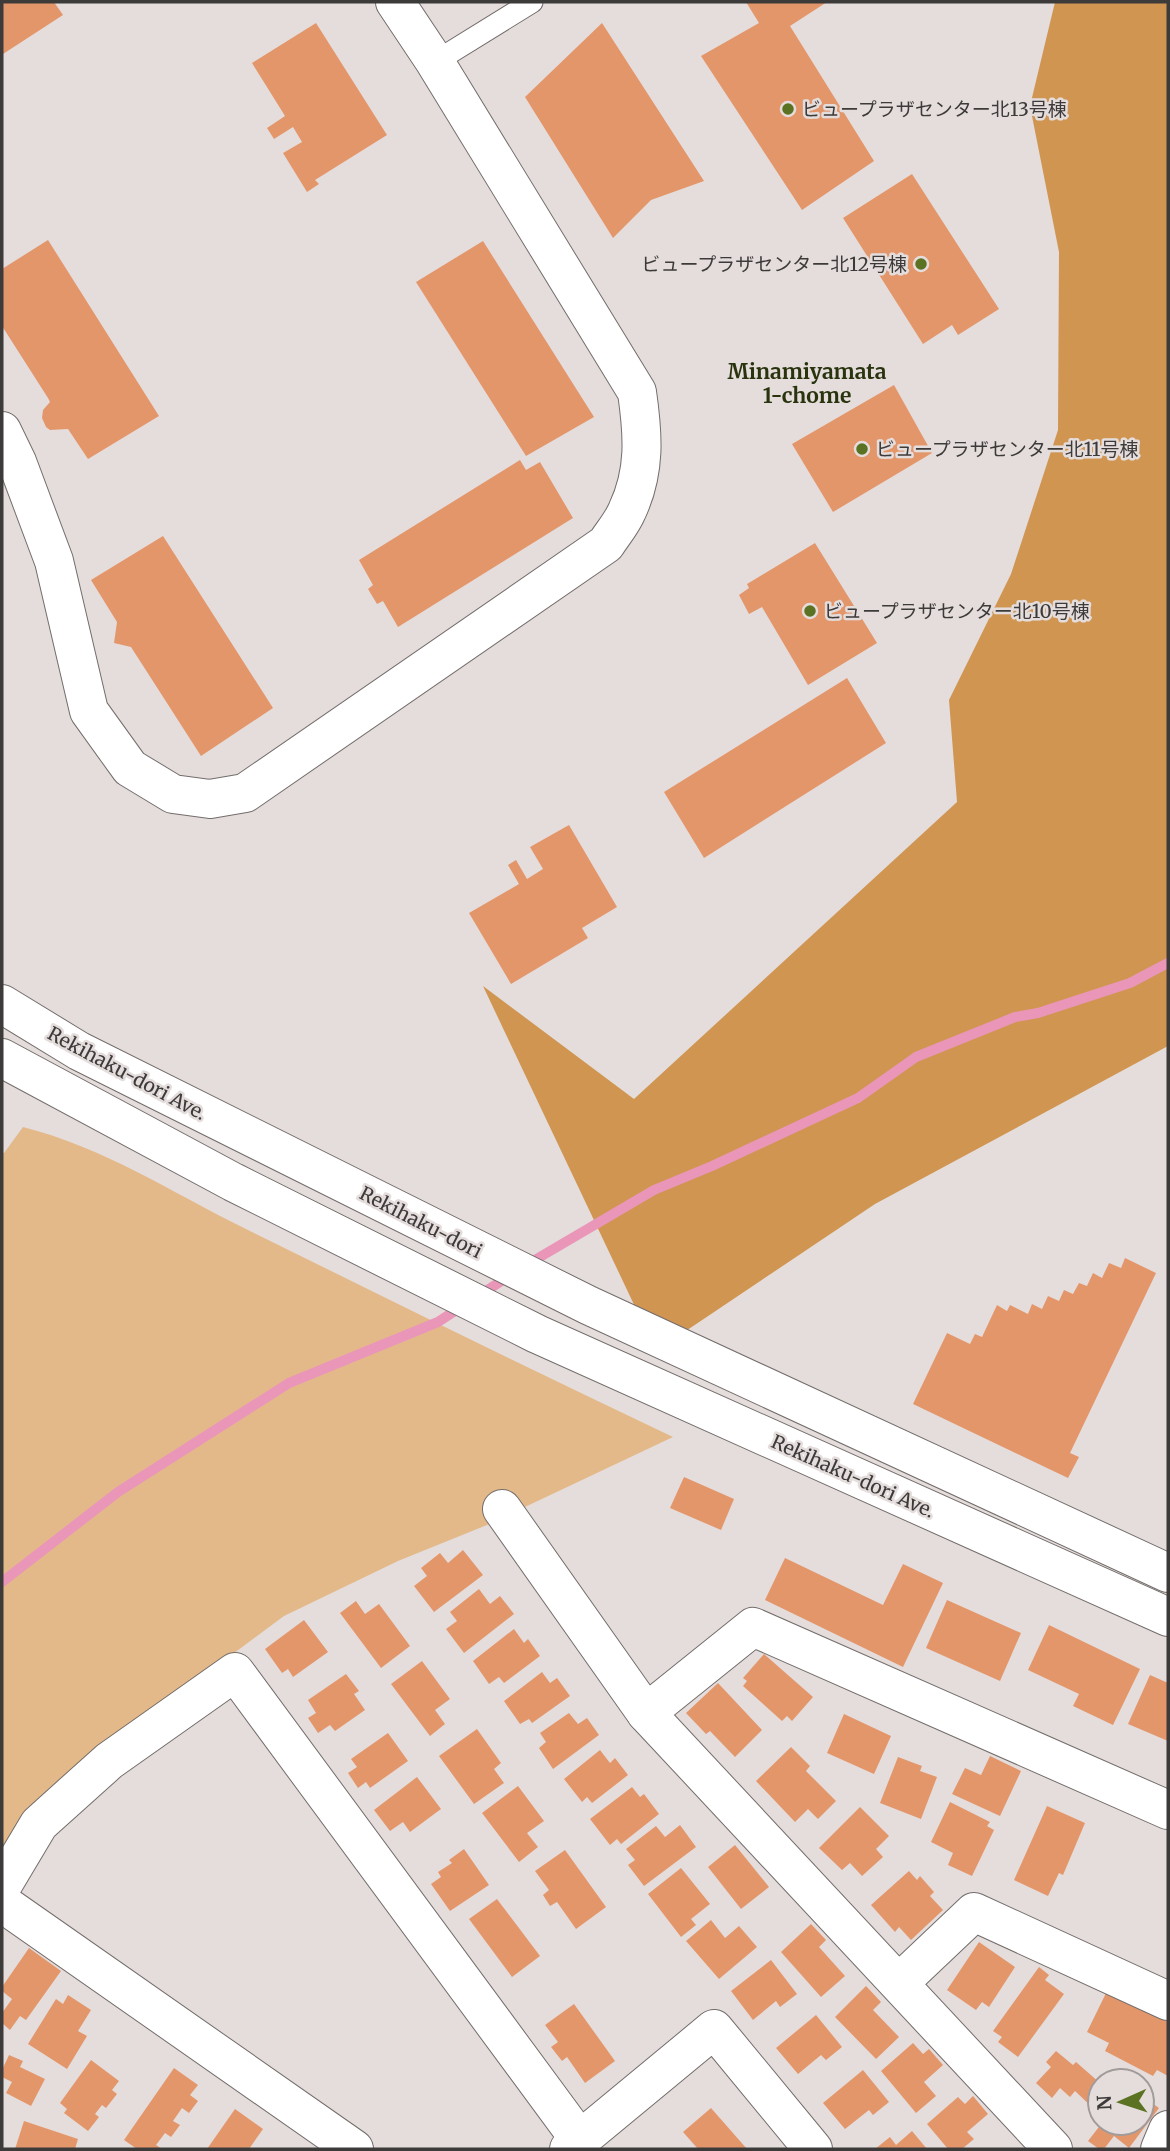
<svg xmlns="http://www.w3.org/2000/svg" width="1170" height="2151" viewBox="0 0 1170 2151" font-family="Merriweather,'Noto Sans JP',serif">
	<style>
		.green { fill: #e4b98a }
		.forest { fill: #d09551 }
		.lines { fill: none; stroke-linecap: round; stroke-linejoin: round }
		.stream { stroke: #ea96b9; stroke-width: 10 }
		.building { fill: #e4966b }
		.service-casing { stroke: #736d6b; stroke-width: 23 }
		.minor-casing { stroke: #736d6b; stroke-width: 40 }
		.tertiary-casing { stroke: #736d6b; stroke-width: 40 }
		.service { stroke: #fff; stroke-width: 21 }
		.minor { stroke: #fff; stroke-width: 38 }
		.tertiary { stroke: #fff; stroke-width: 38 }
		.poi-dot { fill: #5b7223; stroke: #e4dddc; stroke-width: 2.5 }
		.labels { text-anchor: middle; stroke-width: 5; stroke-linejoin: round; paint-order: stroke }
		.poi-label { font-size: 19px; fill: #3d3a3a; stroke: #e4dddc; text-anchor: start }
		.street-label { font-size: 19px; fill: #3d3a3a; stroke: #e4dddc }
		.neighbourhood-label { font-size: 21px; font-weight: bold; fill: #29340f; stroke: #e4dddc }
	</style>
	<rect width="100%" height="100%" fill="#e4dddc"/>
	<path class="green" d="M23,1127C105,1148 169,1191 244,1228C386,1298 529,1369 673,1437L487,1525L398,1561L284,1616L57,1785L2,1857V1153H4Z"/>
	<path class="forest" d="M1055,2H1168V1046L875,1204L656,1351L483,986L634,1099L957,802L949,700L1011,574L1058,430L1059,252L1030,106Z"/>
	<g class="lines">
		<g class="stream">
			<path d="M528,1264L654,1190L712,1166L858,1098L916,1057L1015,1017L1038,1013L1130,983L1168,963"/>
			<path d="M478,1296L511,1275"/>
			<path d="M2,1582L118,1492L289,1383L438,1322L464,1305"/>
		</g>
	</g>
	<g class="building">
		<path d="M2,2H54L63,15L3,54Z"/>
		<path d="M746,2H827L790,26L874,161L802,210L701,56L759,23Z"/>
		<path d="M316,23L387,135L315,180L319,184L307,192L283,153L302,142L293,127L274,139L267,128L285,116L252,63Z"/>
		<path d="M602,23L704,181L651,200L613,238L525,97Z"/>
		<path d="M912,174L999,309L958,335L952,325L923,344L843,218Z"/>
		<path d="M48,240L159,416L88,459L68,429L50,430L46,427L42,418L43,410L50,402L48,398L2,326V269Z"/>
		<path d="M483,241L594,417L526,456L416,282Z"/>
		<path d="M894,385L932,453L833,512L792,444Z"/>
		<path d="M520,460L526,470L540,462L573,518L398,627L383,601L377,604L368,589L373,585L359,560Z"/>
		<path d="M163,536L273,708L201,756L131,647L114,643L117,622L91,580Z"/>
		<path d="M815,543L877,643L808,685L762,607L749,614L739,595L749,588L747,584Z"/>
		<path d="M847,678L886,743L704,858L664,792Z"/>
		<path d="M569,825L617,907L582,928L588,938L511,984L469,913L519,884L508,865L516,860L527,879L543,869L530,847Z"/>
		<path d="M1125,1258L1156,1273L1070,1453L1079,1457L1068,1478L913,1404L947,1333L970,1344L975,1334L982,1337L997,1305L1007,1311L1010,1305L1028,1314L1032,1304L1042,1309L1048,1296L1059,1301L1064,1290L1073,1294L1079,1283L1087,1286L1093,1273L1102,1278L1109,1263L1121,1268Z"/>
		<path d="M684,1477L734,1499L721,1530L670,1508Z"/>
		<path d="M463,1550L483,1575L434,1612L414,1586L427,1576L421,1568L440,1553L448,1563Z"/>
		<path d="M785,1558L883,1605L903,1564L943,1583L903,1667L765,1600Z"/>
		<path d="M479,1589L490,1604L500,1596L514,1614L464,1653L446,1629L457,1621L450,1612Z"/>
		<path d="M947,1600L1021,1633L1000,1681L926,1648Z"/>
		<path d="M356,1601L365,1614L379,1604L410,1646L381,1668L340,1613Z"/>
		<path d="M304,1620L328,1652L293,1677L288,1669L282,1673L265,1649Z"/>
		<path d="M1049,1625L1140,1669L1113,1725L1073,1706L1079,1694L1028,1670Z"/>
		<path d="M514,1629L524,1643L528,1639L540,1656L504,1683L499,1677L489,1684L473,1661Z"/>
		<path d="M764,1654L813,1697L792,1721L787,1716L782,1721L743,1686L747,1681L743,1678Z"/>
		<path d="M422,1661L450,1699L435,1710L445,1724L430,1736L391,1684Z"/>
		<path d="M542,1672L550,1683L557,1678L570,1696L532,1723L529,1719L520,1724L504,1701Z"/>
		<path d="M346,1674L359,1691L354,1694L365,1710L335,1731L330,1725L318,1733L308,1718L316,1713L308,1700Z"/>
		<path d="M1150,1675L1168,1683V1741L1128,1724Z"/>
		<path d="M718,1683L762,1730L735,1757L710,1731L706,1734L686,1713Z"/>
		<path d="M569,1713L578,1724L587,1718L599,1735L553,1769L539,1748L546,1742L540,1733Z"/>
		<path d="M844,1714L891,1736L874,1774L827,1753Z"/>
		<path d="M477,1729L501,1763L494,1769L504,1783L474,1804L439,1756Z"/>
		<path d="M388,1733L408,1761L370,1788L366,1782L358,1788L348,1773L357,1767L351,1759Z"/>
		<path d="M791,1747L810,1766L806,1771L836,1801L818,1819L808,1809L795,1822L756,1781Z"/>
		<path d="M600,1750L610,1763L615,1758L628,1775L592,1803L587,1797L582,1802L564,1779Z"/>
		<path d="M990,1756L1021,1771L1000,1816L952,1794L965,1768L981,1775Z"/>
		<path d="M898,1757L922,1766L920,1771L937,1777L921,1819L880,1803Z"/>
		<path d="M417,1777L441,1809L410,1832L403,1822L390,1831L374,1810Z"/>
		<path d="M518,1786L544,1821L527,1833L538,1847L519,1862L482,1813Z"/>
		<path d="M632,1787L640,1797L644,1794L659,1814L621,1844L617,1839L610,1845L590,1819Z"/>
		<path d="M950,1802L990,1822L987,1826L994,1830L972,1876L948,1865L953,1853L931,1842Z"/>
		<path d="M1047,1806L1085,1823L1063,1875L1059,1873L1048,1896L1014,1880Z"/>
		<path d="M860,1807L889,1836L876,1849L883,1857L862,1876L850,1863L842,1870L819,1848Z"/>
		<path d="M680,1825L696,1847L644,1886L628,1865L635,1860L626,1849L656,1826L665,1837Z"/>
		<path d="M735,1845L769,1887L741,1909L708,1867Z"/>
		<path d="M464,1849L489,1885L450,1911L431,1884L441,1877L438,1872L452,1863L449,1860Z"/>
		<path d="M565,1850L606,1907L576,1929L557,1902L550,1906L543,1895L549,1890L535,1871Z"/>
		<path d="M681,1868L710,1904L691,1919L696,1925L681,1937L648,1894Z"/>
		<path d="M909,1871L917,1880L920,1876L934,1892L930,1896L943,1910L911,1940L899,1927L895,1932L871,1905Z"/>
		<path d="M497,1899L540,1956L512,1977L469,1919Z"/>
		<path d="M711,1920L725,1938L739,1926L757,1947L719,1979L686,1941Z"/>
		<path d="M811,1924L826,1940L819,1947L845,1976L821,1997L781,1952Z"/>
		<path d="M979,1942L1015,1967L989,2007L982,2002L976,2010L947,1990Z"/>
		<path d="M29,1948L61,1971L26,2020L20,2016L10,2030L2,2023V2013L12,1999L2,1991V1987Z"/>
		<path d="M771,1960L797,1994L780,2007L776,2001L753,2020L731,1991Z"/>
		<path d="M1039,1967L1049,1975L1045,1980L1064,1994L1018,2057L998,2042L1002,2037L993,2031Z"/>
		<path d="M866,1986L881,2002L873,2010L899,2037L876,2059L835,2017Z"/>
		<path d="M1107,1991L1168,2022V2076L1157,2070L1153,2076L1105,2051L1109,2043L1087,2032Z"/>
		<path d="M68,1995L91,2010L78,2031L87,2036L67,2069L28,2044L56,1999L63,2004Z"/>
		<path d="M574,2004L615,2061L585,2083L567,2057L562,2061L551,2047L558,2042L545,2025Z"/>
		<path d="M816,2015L842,2047L826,2060L821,2055L798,2074L776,2048Z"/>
		<path d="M913,2043L923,2054L929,2049L943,2065L924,2082L936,2096L916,2113L881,2071Z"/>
		<path d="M1056,2051L1073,2065L1076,2062L1100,2083V2102L1094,2109L1075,2091L1070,2097L1060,2088L1052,2098L1036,2083L1051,2067L1046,2062Z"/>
		<path d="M9,2055L23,2061L20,2067L45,2079L31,2106L6,2093L12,2082L2,2077V2070Z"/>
		<path d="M91,2060L119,2081L112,2090L117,2094L106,2108L102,2105L95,2114L99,2117L88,2131L64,2113L67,2109L60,2103Z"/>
		<path d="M174,2068L198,2085L190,2095L198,2101L189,2113L182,2108L173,2121L180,2125L171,2137L165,2133L156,2145L162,2149H137L124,2140Z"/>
		<path d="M863,2070L889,2102L873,2115L869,2110L845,2129L823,2103Z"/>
		<path d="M973,2096L988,2114L967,2132L974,2139L962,2149H948L927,2124L958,2097L965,2104Z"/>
		<path d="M1142,2096L1159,2108L1129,2148L1114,2136L1104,2149H1099L1088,2141L1102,2123H1142Z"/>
		<path d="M711,2108L747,2149H698L683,2132Z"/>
		<path d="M235,2109L263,2129L249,2149H207Z"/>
		<path d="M24,2121L78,2139L75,2149H15Z"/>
		<path d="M912,2131L927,2149H875L890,2137L896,2145Z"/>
	</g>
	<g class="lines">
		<defs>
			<path id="service" d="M435,62L532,2"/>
			<g id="minor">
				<path d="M2,431L17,462L54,561L89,711L130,768L173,794L210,799L245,793L606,544C613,533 622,523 627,511C646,471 643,434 637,392L435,62L395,2"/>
				<path d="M502,1509L646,1713L1053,2149"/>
				<path d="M646,1713L753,1627L1168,1810"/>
				<path d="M2,1886L39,1824L109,1761L235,1672L580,2140"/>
				<path d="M2,1903L354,2149"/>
				<path d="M899,1983L974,1912L1168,2001"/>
				<path d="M569,2149L714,2029L813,2149"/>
				<path d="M1160,2149L1168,2130"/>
			</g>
			<g id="tertiary">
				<path d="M2,1004L79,1051L588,1305L1168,1573"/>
				<path d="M2,1058L233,1182L537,1334L1168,1617"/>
			</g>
		</defs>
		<use href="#service" class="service-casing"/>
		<use href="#minor" class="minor-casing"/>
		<use href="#tertiary" class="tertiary-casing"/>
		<use href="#service" class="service"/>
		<use href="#minor" class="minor"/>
		<use href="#tertiary" class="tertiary"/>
	</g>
	<g class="poi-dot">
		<circle cx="788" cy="109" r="7"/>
		<circle cx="921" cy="264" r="7"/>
		<circle cx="862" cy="449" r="7"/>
		<circle cx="810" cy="611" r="7"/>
	</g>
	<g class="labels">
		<g class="poi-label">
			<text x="802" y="116">ビュープラザセンター北13号棟</text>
			<text x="907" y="271" text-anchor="end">ビュープラザセンター北12号棟</text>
			<text x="876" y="456">ビュープラザセンター北11号棟</text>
			<text x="824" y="618">ビュープラザセンター北10号棟</text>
		</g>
		<g class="street-label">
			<text transform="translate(127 1073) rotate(28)" y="7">Rekihaku-dori Ave.</text>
			<text transform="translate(421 1222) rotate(27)" y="7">Rekihaku-dori</text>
			<text transform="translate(853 1476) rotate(24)" y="7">Rekihaku-dori Ave.</text>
		</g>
		<g class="neighbourhood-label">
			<text x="807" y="379">Minamiyamata<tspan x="807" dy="24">1-chome</tspan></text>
		</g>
	</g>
	<rect width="1170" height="2151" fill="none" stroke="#3d3a3a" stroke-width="7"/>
	<g transform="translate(1121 2102) rotate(267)"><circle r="33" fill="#e4dddc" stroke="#a19c9b" stroke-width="2"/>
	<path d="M0-5L12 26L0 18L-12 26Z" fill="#5b7223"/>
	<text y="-10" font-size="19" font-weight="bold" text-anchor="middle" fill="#3d3a3a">N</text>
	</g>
</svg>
